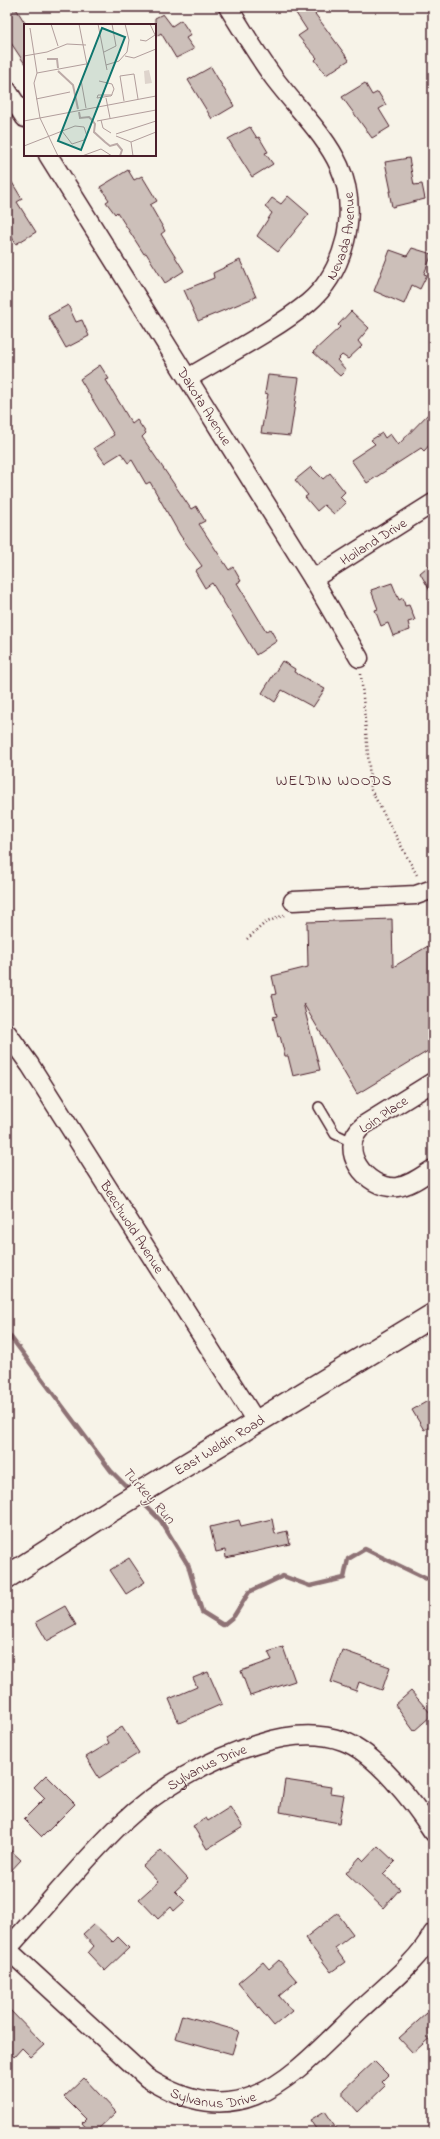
<svg xmlns="http://www.w3.org/2000/svg" width="440" height="2139" viewBox="0 0 440 2139" font-family="'Indie Flower',sans-serif">
	<style>
		.lines { fill: none; stroke-linecap: round; stroke-linejoin: round }
		.stream { stroke: #8e7275; stroke-width: 4.5 }
		.building { fill: #ccbfb9; stroke: #4a1f2b }
		.lane-casing { stroke: #4a1f2b; stroke-width: 12 }
		.street-casing { stroke: #4a1f2b; stroke-width: 21 }
		.secondary-casing { stroke: #4a1f2b; stroke-width: 25 }
		.path { stroke: #4a1f2b; stroke-width: 2.5; stroke-dasharray: 1 3; stroke-linecap: butt }
		.lane { stroke: #f7f3e8; stroke-width: 9 }
		.street { stroke: #f7f3e8; stroke-width: 18 }
		.secondary { stroke: #f7f3e8; stroke-width: 22 }
		.labels { text-anchor: middle; stroke-width: 3; stroke-linejoin: round; paint-order: stroke }
		.street-label { font-size: 14px; fill: #4a1f2b; stroke: #f7f3e8 }
		.neighbourhood-label { font-size: 15px; letter-spacing: 1px; fill: #4a1f2b; stroke: #f7f3e8 }
		.water-label { font-size: 15px; font-style: italic; fill: #6c4950; stroke: #f7f3e8 }
		.inset-river { fill: none; stroke: #bcaaa7; stroke-width: 2 }
		.inset-road { fill: none; stroke: #b29e9c; stroke-width: 1 }
		.view { fill: #0f766e; fill-opacity: 0.15; stroke: #0f766e; stroke-width: 2 }
		.inset-edge { fill: none; stroke: #4a1f2b; stroke-width: 2 }
	</style>
	<rect width="100%" height="100%" fill="#f7f3e8"/>
	<filter id="ink" filterUnits="userSpaceOnUse"><feTurbulence type="fractalNoise" baseFrequency=".025" numOctaves="2"/><feDisplacementMap in="SourceGraphic" scale="8" xChannelSelector="R" yChannelSelector="G"/><feConvolveMatrix kernelMatrix="1 2 1 2 8 2 1 2 1" color-interpolation-filters="sRGB"/></filter>
	<g filter="url(#ink)">
		<g class="lines">
			<g class="stream">
				<path d="M7,1332L111,1471L131,1491"/>
				<path d="M139,1499L161,1521L188,1565L202,1612L223,1625L234,1616L249,1592L283,1576L310,1586L344,1578L348,1559L365,1549L433,1582"/>
			</g>
		</g>
		<g class="building">
			<path d="M7,7H15L25,23V64L7,37Z"/>
			<path d="M292,7H310L349,60L326,75L315,60L317,58L298,36L307,30Z"/>
			<path d="M163,14L172,26L181,20L191,35L186,38L194,49L176,58L161,33L155,37V18Z"/>
			<path d="M211,67L234,106L212,119L188,80Z"/>
			<path d="M365,83L372,95L378,92L386,105L379,109L390,127L372,138L342,97Z"/>
			<path d="M250,127L257,138L259,137L268,152L265,153L273,164L252,177L228,139Z"/>
			<path d="M409,158L414,185L422,184L425,199L392,207L389,191H391L385,162Z"/>
			<path d="M128,170L134,180L142,176L157,201L150,205L165,231L161,234L184,271L165,283L146,253L144,254L117,212L115,214L106,202L109,200L100,187Z"/>
			<path d="M7,174L22,199L17,202L36,232L16,244L7,229Z"/>
			<path d="M288,196L309,214L278,252L257,236L272,213L265,207L272,198L281,204Z"/>
			<path d="M412,248L432,254L424,274L427,275L420,289L412,285L404,304L374,291L390,250L407,256Z"/>
			<path d="M240,260L256,297L198,321L184,290L214,278L213,273Z"/>
			<path d="M68,305L76,322L82,320L89,336L66,348L48,316Z"/>
			<path d="M351,311L369,328L358,341L362,346L348,359L342,355L337,360L346,370L340,376L313,352L340,327L338,325Z"/>
			<path d="M100,365L109,379L106,380L132,424L137,420L146,433L142,437L191,509L196,506L205,521L199,524L229,570L233,567L241,581L237,583L266,631L270,629L277,641L256,655L212,583L205,588L195,571L202,566L180,535L150,482L146,484L132,460L128,463L121,453L105,463L94,448L114,435L80,379Z"/>
			<path d="M268,375L299,378L290,436L261,433L268,394L265,393Z"/>
			<path d="M433,409V441L424,451L421,448L367,483L351,460L375,444L371,440L382,433L385,438L390,434L398,445Z"/>
			<path d="M311,467L323,479L330,473L345,492L340,497L346,503L334,514L324,505L317,511L305,497L308,495L295,480Z"/>
			<path d="M433,562V596L420,573Z"/>
			<path d="M392,583L399,600L403,598L405,606L409,605L415,620L408,622L410,630L393,636L388,623L381,626L375,610L378,609L371,590Z"/>
			<path d="M282,661L295,669L294,672L325,689L313,707L282,690L275,702L262,693Z"/>
			<path d="M392,919L393,967L433,943V1048L357,1094L303,1003L320,1070L293,1076L288,1056H285L280,1036L278,1037L273,1017L277,1016L272,995L276,994L272,976L308,967L307,922Z"/>
			<path d="M433,1398V1425L424,1430L412,1410Z"/>
			<path d="M272,1519L275,1534L287,1531L290,1544L226,1558L225,1550L216,1552L210,1527L239,1520L241,1526Z"/>
			<path d="M129,1558L145,1582L126,1594L110,1570Z"/>
			<path d="M65,1606L76,1625L47,1641L36,1622Z"/>
			<path d="M283,1647L295,1681L250,1696L241,1671L272,1660L268,1652Z"/>
			<path d="M342,1650L390,1667L382,1690L359,1682L356,1691L331,1682Z"/>
			<path d="M208,1672L222,1704L179,1723L169,1699L197,1687L193,1678Z"/>
			<path d="M411,1691L432,1715L414,1731L395,1705Z"/>
			<path d="M122,1727L139,1753L99,1778L86,1757L109,1743L106,1737Z"/>
			<path d="M46,1775L75,1804L42,1837L24,1819L45,1798L34,1787Z"/>
			<path d="M285,1780L331,1787L330,1793L344,1795L339,1823L280,1812Z"/>
			<path d="M230,1807L243,1827L207,1849L193,1826L206,1818L208,1821Z"/>
			<path d="M378,1846L395,1862L383,1874L400,1889L383,1908L346,1873L360,1857L364,1861Z"/>
			<path d="M7,1847L21,1860L7,1875Z"/>
			<path d="M161,1850L188,1879L175,1891L185,1901L174,1911L171,1907L158,1919L139,1899L158,1882L143,1866Z"/>
			<path d="M337,1913L353,1934L335,1948L345,1962L331,1972L305,1938Z"/>
			<path d="M94,1924L113,1942L118,1937L129,1948L105,1971L88,1953L94,1946L83,1934Z"/>
			<path d="M279,1960L297,1981L279,1996L292,2011L274,2026L238,1983L263,1962L269,1969Z"/>
			<path d="M7,2007L44,2045L31,2057L22,2048L14,2057L7,2049Z"/>
			<path d="M427,2013L433,2020V2035L413,2053L399,2038Z"/>
			<path d="M182,2015L239,2031L232,2054L175,2038Z"/>
			<path d="M374,2061L388,2075L381,2082L385,2086L358,2112L343,2095V2090Z"/>
			<path d="M84,2078L116,2112L95,2132H90L82,2123L86,2119L64,2097Z"/>
			<path d="M325,2111L339,2132H318L310,2120Z"/>
		</g>
		<g class="lines">
			<defs>
				<path id="lane" d="M319,1107L335,1134L352,1142"/>
				<g id="street">
					<path d="M7,90L25,118"/>
					<path id="s1" d="M48,155L313,579L359,658"/>
					<path id="s2" d="M188,378C226,355 275,330 308,303C327,287 339,265 345,241C363,166 315,132 274,78C257,55 243,31 228,7"/>
					<path id="s3" d="M313,579L433,503"/>
					<path d="M293,901L416,895L433,889"/>
					<path id="s4" d="M7,1033L30,1065L257,1423"/>
					<path d="M433,1082L364,1125C335,1148 366,1190 397,1187C411,1185 422,1176 433,1169"/>
					<path id="s5" d="M7,1949L147,2078C245,2139 293,2074 360,2010C383,1988 418,1962 433,1933"/>
					<path id="s6" d="M7,1949C45,1908 81,1863 121,1824C159,1788 208,1759 258,1744C286,1735 315,1731 343,1741C375,1752 415,1804 433,1832"/>
				</g>
				<g id="secondary">
					<path id="s7" d="M7,1577L110,1511L433,1315"/>
				</g>
			</defs>
			<use href="#lane" class="lane-casing"/>
			<use href="#street" class="street-casing"/>
			<use href="#secondary" class="secondary-casing"/>
			<g class="path">
				<path d="M361,674L371,790L418,877"/>
				<path d="M247,939L265,923L284,915"/>
			</g>
			<use href="#lane" class="lane"/>
			<use href="#street" class="street"/>
			<use href="#secondary" class="secondary"/>
		</g>
	</g>
	<g class="labels">
		<g class="street-label">
			<text dy="5" stroke="none"><textPath href="#s2" startOffset="219">Nevada Avenue</textPath></text>
			<text dy="5" stroke="none"><textPath href="#s1" startOffset="296">Dakota Avenue</textPath></text>
			<text dy="5" stroke="none"><textPath href="#s3" startOffset="71">Hoiland Drive</textPath></text>
			<text transform="translate(383 1114) rotate(-34)" y="5">Loin Place</text>
			<text dy="5" stroke="none"><textPath href="#s4" startOffset="231">Beechwold Avenue</textPath></text>
			<text dy="5" stroke="none"><textPath href="#s7" startOffset="250">East Weldin Road</textPath></text>
			<text dy="5" stroke="none"><textPath href="#s6" startOffset="273">Sylvanus Drive</textPath></text>
			<text dy="5" stroke="none"><textPath href="#s5" startOffset="261">Sylvanus Drive</textPath></text>
		</g>
		<g class="neighbourhood-label">
			<text x="334" y="785">WELDIN WOODS</text>
		</g>
		<g class="water-label">
			<text transform="translate(149 1495) rotate(48)" y="5">Turkey Run</text>
		</g>
	</g>
	<g transform="translate(24 24)">
		<rect width="132" height="132" fill="#f7f3e8"/>
		<path d="M125,46L128,59L121,60L120,47Z" fill="#ded4cc"/>
		<path class="inset-river" d="M23,35H33L34,44M34,47L49,61L54,85M55,88L56,94L65,93L68,96L71,100L70,108L81,118L86,122L93,120L98,126L96,132"/>
		<path class="inset-road" d="M27,0L34,22M55,0L63,41M74,0L83,46M126,0L132,13M6,4L13,49L10,59L16,94L34,132M116,16L122,17L131,11M80,28L92,22L88,0M0,32L23,28L43,20L62,21M101,32L110,34L132,25M82,41L95,37L103,28L105,16L101,0M13,49L62,40M57,56L62,84M75,57L88,60L90,65L88,70V71L87,72H86L73,74L74,71H88M82,74L86,94M12,75L46,68M100,77L96,52L110,50L114,75M77,96L79,104L87,109M0,97L132,72M73,97L132,86M92,110L132,97M92,112L107,118M107,118L132,108M107,118L109,132M0,122L51,102L60,103L63,112L60,116L48,120L38,107M58,132L77,125L88,132"/>
		<path class="view" d="M78,4L101,13L57,126L34,117Z"/>
		<rect width="132" height="132" class="inset-edge"/>
	</g>
	<rect width="440" height="2139" fill="none" stroke="#f7f3e8" stroke-width="24"/>
	<rect x="12" y="12" width="416" height="2115" fill="none" stroke="#4a1f2b" stroke-width="1.5" filter="url(#ink)"/>
</svg>
